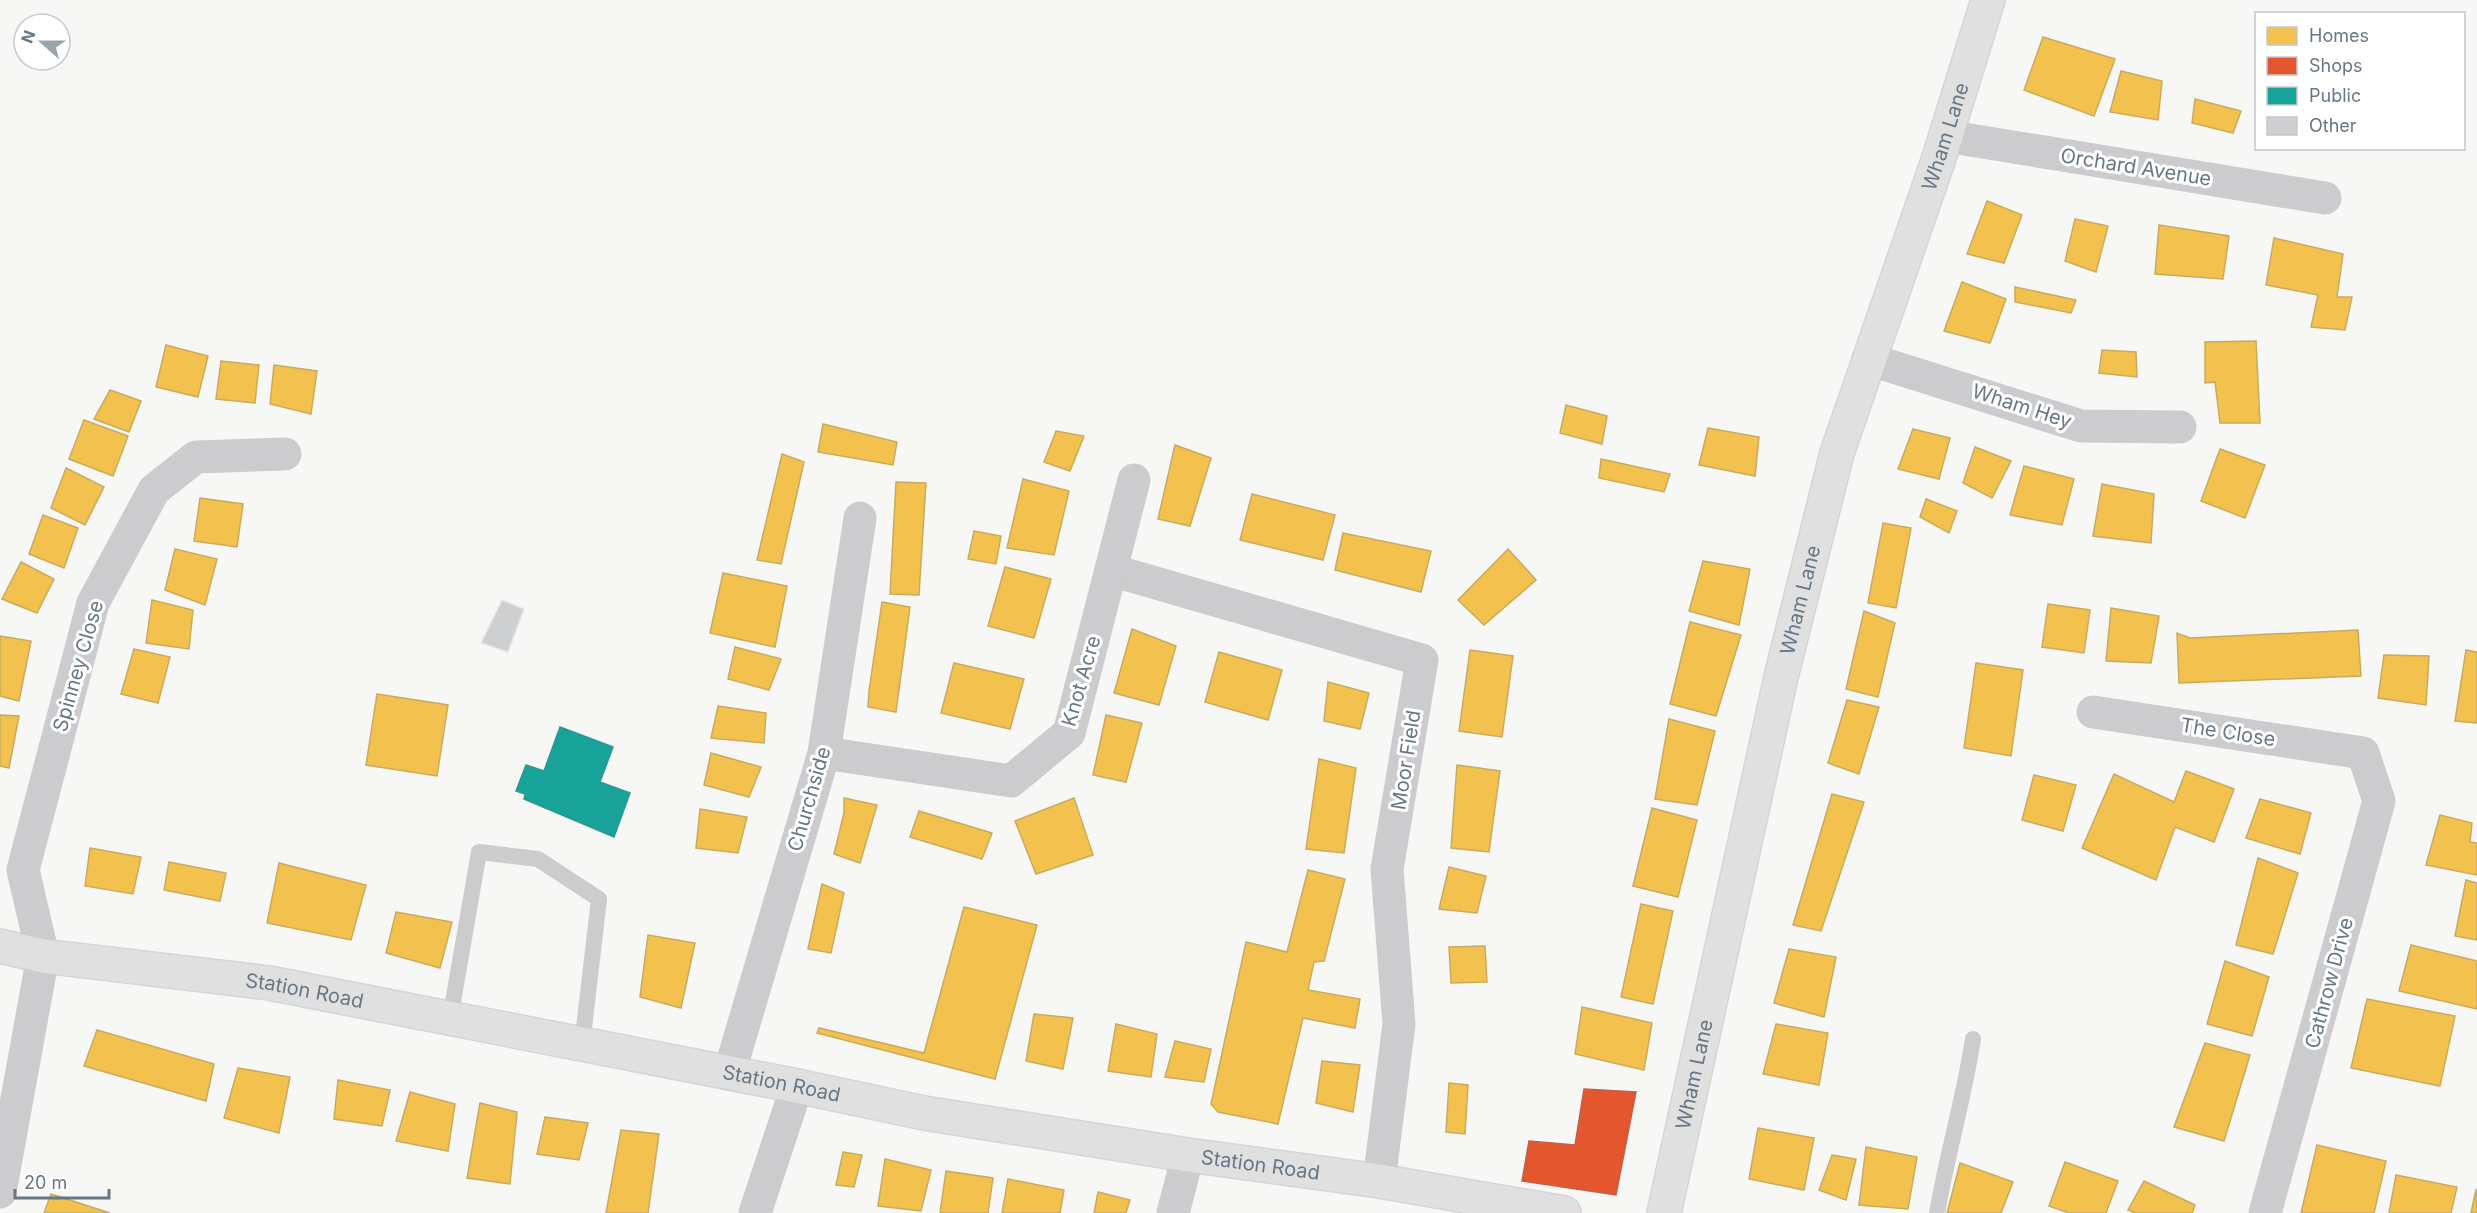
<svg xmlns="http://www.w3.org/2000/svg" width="2477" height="1213" viewBox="0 0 2477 1213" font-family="Inter,sans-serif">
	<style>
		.homes { fill: #f2c14e; stroke: #c9ab5e; stroke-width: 1.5 }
		.shops { fill: #e4572e; stroke: #bf6148; stroke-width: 1.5 }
		.public { fill: #17a398; stroke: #2f9692; stroke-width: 1.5 }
		.building { fill: #cecfd0; stroke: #e6e6e6; stroke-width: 1.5 }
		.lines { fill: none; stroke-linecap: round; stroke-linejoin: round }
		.secondary-casing { stroke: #d4d5d6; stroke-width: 36 }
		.lane { stroke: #ccccce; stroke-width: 16 }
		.street { stroke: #ccccce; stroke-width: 33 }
		.secondary { stroke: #e0e0e1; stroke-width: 33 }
		.labels { text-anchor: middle; stroke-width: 6; stroke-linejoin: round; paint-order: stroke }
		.street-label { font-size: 20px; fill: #687785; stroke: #fff }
	</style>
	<rect width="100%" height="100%" fill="#f7f7f6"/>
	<g class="homes">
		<path d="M2043,37L2115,59L2094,116L2024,90Z"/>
		<path d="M2121,71L2162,81L2158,120L2110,112Z"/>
		<path d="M2195,99L2241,111L2233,133L2192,123Z"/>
		<path d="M1987,201L2022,215L2004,263L1967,254Z"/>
		<path d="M2075,219L2108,226L2096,272L2065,261Z"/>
		<path d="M2159,225L2229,236L2223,279L2155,274Z"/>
		<path d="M2274,238L2343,254L2337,297H2352L2345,330L2311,327L2318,295L2266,285Z"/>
		<path d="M1962,282L2006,299L1990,343L1944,331Z"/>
		<path d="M2015,287L2076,300L2071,313L2015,302Z"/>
		<path d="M2256,341L2260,423H2220L2215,382L2205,383V342Z"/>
		<path d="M166,345L208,356L198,397L156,387Z"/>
		<path d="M2102,350L2136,352L2137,377L2099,373Z"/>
		<path d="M221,361L259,365L255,403L216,399Z"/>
		<path d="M274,365L317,371L311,414L270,404Z"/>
		<path d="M110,390L141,401L129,432L94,419Z"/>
		<path d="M1566,405L1607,416L1602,444L1560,433Z"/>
		<path d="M84,420L128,436L113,476L69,459Z"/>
		<path d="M823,424L897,442L893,465L818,452Z"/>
		<path d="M1708,428L1759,437L1755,476L1699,465Z"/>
		<path d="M1913,429L1950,438L1939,479L1898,469Z"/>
		<path d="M1056,431L1084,436L1070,471L1044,462Z"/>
		<path d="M1175,445L1211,458L1190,526L1158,519Z"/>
		<path d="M1975,447L2011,461L1992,498L1963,483Z"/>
		<path d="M2220,449L2265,465L2245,518L2201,501Z"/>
		<path d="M782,454L804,462L781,564L757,560Z"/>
		<path d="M1601,459L1670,474L1664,492L1599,478Z"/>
		<path d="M2024,466L2074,479L2062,525L2010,515Z"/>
		<path d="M66,468L104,487L85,525L51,508Z"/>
		<path d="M1023,479L1069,491L1054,555L1007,548Z"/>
		<path d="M896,482L926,483L919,595L890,594Z"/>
		<path d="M2102,484L2154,494L2151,543L2093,536Z"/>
		<path d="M1252,494L1335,515L1323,560L1240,540Z"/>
		<path d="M200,498L243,504L237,547L194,541Z"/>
		<path d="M1926,499L1957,511L1949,533L1920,517Z"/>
		<path d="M43,515L78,528L64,568L29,554Z"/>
		<path d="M1883,523L1911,528L1896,608L1868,603Z"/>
		<path d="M974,531L1001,536L996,564L968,559Z"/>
		<path d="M1343,533L1431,551L1421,592L1335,570Z"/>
		<path d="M175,549L217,559L205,605L165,590Z"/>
		<path d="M1508,549L1536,580L1484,625L1458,600Z"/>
		<path d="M1703,561L1750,569L1739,625L1689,611Z"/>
		<path d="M21,562L54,579L37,613L2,599Z"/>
		<path d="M1005,567L1051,579L1034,638L988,626Z"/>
		<path d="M723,573L787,586L775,647L710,633Z"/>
		<path d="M152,600L193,610L189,649L146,643Z"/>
		<path d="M882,602L910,607L896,712L868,707L869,691Z"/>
		<path d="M2048,604L2090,610L2084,653L2042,647Z"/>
		<path d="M2111,608L2159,616L2151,663L2106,661Z"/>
		<path d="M1864,611L1895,623L1878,697L1846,689Z"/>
		<path d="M1690,622L1741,635L1716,716L1670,704Z"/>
		<path d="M1132,629L1176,646L1159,705L1114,693Z"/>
		<path d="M2358,630L2361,676L2179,683L2177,633L2190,638Z"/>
		<path d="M0,636L31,641L19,701L0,696Z"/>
		<path d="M735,647L781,659L769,690L728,679Z"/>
		<path d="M134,649L170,657L158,703L121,694Z"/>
		<path d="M1470,650L1513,656L1502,737L1459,731Z"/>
		<path d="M2466,650L2477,652V723L2455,721Z"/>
		<path d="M1219,652L1282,670L1268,720L1205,702Z"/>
		<path d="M2384,655L2429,656L2426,705L2378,698Z"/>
		<path d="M954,663L1024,679L1010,729L941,713Z"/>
		<path d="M1976,663L2023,670L2011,756L1964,748Z"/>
		<path d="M1328,682L1369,693L1360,729L1324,721Z"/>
		<path d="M377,694L448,705L437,776L366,765Z"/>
		<path d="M1847,700L1879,707L1859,774L1828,763Z"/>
		<path d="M718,706L766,713L764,743L711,738Z"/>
		<path d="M0,715L19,716L9,768L0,766Z"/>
		<path d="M1106,715L1142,723L1126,782L1093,775Z"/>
		<path d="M1669,719L1715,731L1697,805L1655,799Z"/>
		<path d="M711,753L761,767L749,797L704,785Z"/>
		<path d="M1319,759L1356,768L1344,853L1306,849Z"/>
		<path d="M1457,765L1500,771L1489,852L1451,848Z"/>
		<path d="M2186,771L2234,789L2214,842L2175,827L2156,880L2082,848L2114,774L2174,802Z"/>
		<path d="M2034,775L2076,785L2063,831L2022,820Z"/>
		<path d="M1832,794L1864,802L1821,931L1793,925Z"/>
		<path d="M844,798L877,805L860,863L834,854L844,813Z"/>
		<path d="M1074,798L1093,855L1036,874L1015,821Z"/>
		<path d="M2260,799L2311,813L2300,854L2246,838Z"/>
		<path d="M1652,808L1697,820L1678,897L1633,886Z"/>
		<path d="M700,809L747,817L738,853L696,848Z"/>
		<path d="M919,811L992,833L982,859L910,837Z"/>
		<path d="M2440,815L2472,823L2470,842L2477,843V875L2426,865Z"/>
		<path d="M90,848L141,857L133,894L85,886Z"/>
		<path d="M2258,858L2298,873L2273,954L2236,945Z"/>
		<path d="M169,862L226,873L220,901L164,890Z"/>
		<path d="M279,863L366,885L351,940L267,923Z"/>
		<path d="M1449,867L1486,876L1477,913L1439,909Z"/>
		<path d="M1308,870L1345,879L1324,961L1314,962L1308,990L1360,999L1355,1028L1303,1018L1278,1124L1218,1112L1211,1104L1246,942L1287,952Z"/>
		<path d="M2466,880L2477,883V940L2455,936Z"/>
		<path d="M822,884L844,893L831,953L808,949Z"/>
		<path d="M1641,904L1673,911L1653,1004L1621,997Z"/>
		<path d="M964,907L1037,925L995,1079L817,1033L819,1028L924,1053Z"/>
		<path d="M396,912L452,922L440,968L386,953Z"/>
		<path d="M648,935L695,943L681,1008L640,997Z"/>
		<path d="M2411,945L2477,961V1009L2399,991Z"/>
		<path d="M1485,946L1487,982L1451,983L1449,947Z"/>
		<path d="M1789,949L1836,957L1824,1017L1774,1003Z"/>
		<path d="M2225,961L2269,977L2252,1036L2207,1024Z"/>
		<path d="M2367,999L2455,1016L2440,1086L2351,1068Z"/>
		<path d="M1582,1007L1652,1023L1644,1070L1575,1054Z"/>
		<path d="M1034,1014L1073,1018L1063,1069L1026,1061Z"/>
		<path d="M1116,1024L1157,1034L1151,1077L1108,1071Z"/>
		<path d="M1776,1024L1828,1033L1819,1085L1763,1074Z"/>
		<path d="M97,1030L214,1064L206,1101L84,1066Z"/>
		<path d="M1175,1041L1211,1049L1204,1082L1165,1077Z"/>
		<path d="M2205,1043L2250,1055L2224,1141L2174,1127Z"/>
		<path d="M1322,1061L1360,1065L1353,1112L1316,1103Z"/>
		<path d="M238,1068L290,1077L279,1133L224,1118Z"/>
		<path d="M338,1080L390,1090L382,1126L334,1119Z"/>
		<path d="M1449,1083L1468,1085L1465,1134L1446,1132Z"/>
		<path d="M410,1092L455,1104L448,1151L396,1141Z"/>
		<path d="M480,1103L517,1112L510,1184L467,1178Z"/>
		<path d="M545,1117L588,1123L579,1160L537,1154Z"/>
		<path d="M1758,1128L1814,1138L1804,1190L1749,1179Z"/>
		<path d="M621,1130L659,1134L648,1213H606Z"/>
		<path d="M2317,1145L2386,1161L2374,1213H2301Z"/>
		<path d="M1866,1147L1917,1157L1908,1209L1859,1205Z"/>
		<path d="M843,1152L862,1155L854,1187L836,1185Z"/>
		<path d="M1832,1155L1856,1159L1846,1200L1819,1190Z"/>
		<path d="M885,1159L931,1170L921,1211L878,1206Z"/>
		<path d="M2065,1162L2118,1181L2106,1213H2069L2049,1206Z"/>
		<path d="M1960,1163L2013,1182L2001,1213H1947Z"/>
		<path d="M946,1171L993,1178L988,1213H940Z"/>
		<path d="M2396,1175L2457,1187L2451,1213H2389Z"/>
		<path d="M1008,1179L1064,1190L1060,1213H1002Z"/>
		<path d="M2144,1181L2195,1205L2192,1213H2136L2128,1210Z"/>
		<path d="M2476,1189L2477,1213H2471Z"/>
		<path d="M1098,1192L1130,1200L1126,1213H1094Z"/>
		<path d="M51,1194L110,1213H44Z"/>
	</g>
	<path class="shops" d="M1584,1089L1636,1092L1616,1195L1522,1181L1529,1141L1575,1145Z"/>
	<path class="public" d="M560,727L613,747L600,782L630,793L614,837L524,799L525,794L516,791L526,765L544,771Z"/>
	<path class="building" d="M502,600L524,609L508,652L481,643Z"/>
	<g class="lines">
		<defs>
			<g id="secondary">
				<path id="s1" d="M0,946L43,956L269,983L797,1086L924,1113L1188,1155L1379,1181L1564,1213"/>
				<path id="s2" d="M1664,1213L1781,677L1837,453L1938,161L1988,0"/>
			</g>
		</defs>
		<use href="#secondary" class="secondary-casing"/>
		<g class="lane">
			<path d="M450,1019L479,852L538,859L599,899L582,1045"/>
			<path d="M1937,1213C1947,1155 1964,1098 1973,1039"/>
		</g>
		<g class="street">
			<path d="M1946,136L2325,198"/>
			<path d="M1868,359L2081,426L2180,427"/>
			<path d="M1111,570L1422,660L1387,869L1399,1024L1379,1181"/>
			<path d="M2093,712L2363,753L2379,801L2265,1213"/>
			<path d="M824,753L1011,781L1069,733L1134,480"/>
			<path d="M729,1074L824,753L860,518"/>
			<path d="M0,1192L43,956L23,870L93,603L154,490L196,457L285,454"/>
			<path d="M755,1213L797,1086"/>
			<path d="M1173,1213L1188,1155"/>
		</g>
		<use href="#secondary" class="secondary"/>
	</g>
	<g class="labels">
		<g class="street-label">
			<text dy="7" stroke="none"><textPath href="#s2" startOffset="1114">Wham Lane</textPath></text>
			<text transform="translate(2136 167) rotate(9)" y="7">Orchard Avenue</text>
			<text transform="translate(2022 406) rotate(18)" y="7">Wham Hey</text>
			<text dy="7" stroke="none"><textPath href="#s2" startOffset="628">Wham Lane</textPath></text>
			<text transform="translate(78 666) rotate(-74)" y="7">Spinney Close</text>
			<text transform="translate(1081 681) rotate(-74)" y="7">Knot Acre</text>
			<text transform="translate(2228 732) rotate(9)" y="7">The Close</text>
			<text transform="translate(1406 760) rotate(-81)" y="7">Moor Field</text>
			<text transform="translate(809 799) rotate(-74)" y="7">Churchside</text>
			<text transform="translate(2329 983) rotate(-75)" y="7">Cathrow Drive</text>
			<text dy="7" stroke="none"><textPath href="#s1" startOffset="308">Station Road</textPath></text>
			<text dy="7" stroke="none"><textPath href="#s2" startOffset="142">Wham Lane</textPath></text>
			<text dy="7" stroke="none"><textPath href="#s1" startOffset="794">Station Road</textPath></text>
			<text dy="7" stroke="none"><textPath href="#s1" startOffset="1280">Station Road</textPath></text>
		</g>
	</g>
	<rect x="2255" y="12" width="210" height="138" fill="#ffffff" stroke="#c3c9ce" stroke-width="1.5"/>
	<rect x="2267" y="27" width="30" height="18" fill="#f2c14e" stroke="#c3c9ce" stroke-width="1.5"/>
	<text x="2309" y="42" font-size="18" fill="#687785">Homes</text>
	<rect x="2267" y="57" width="30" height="18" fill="#e4572e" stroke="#c3c9ce" stroke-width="1.5"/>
	<text x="2309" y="72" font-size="18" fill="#687785">Shops</text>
	<rect x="2267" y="87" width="30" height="18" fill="#17a398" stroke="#c3c9ce" stroke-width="1.5"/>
	<text x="2309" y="102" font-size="18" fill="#687785">Public</text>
	<rect x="2267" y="117" width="30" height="18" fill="#cecfd0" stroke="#c3c9ce" stroke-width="1.5"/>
	<text x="2309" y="132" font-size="18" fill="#687785">Other</text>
	<g transform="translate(42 42) rotate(291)"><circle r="28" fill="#ffffff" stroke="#c3c9ce" stroke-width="1.5"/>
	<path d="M0-4.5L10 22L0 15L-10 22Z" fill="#9aa4ad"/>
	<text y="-9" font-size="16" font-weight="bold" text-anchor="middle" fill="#687785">N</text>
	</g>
	<path d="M15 1189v9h94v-9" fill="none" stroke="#687785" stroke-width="3"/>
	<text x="24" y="1189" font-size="18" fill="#687785" stroke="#ffffff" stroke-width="4.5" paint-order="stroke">20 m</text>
</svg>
